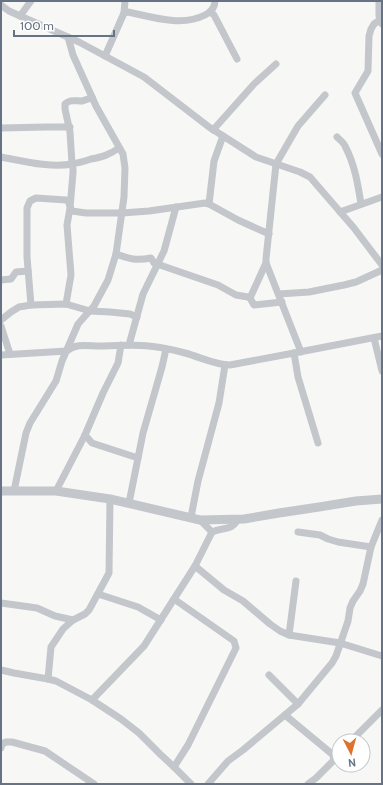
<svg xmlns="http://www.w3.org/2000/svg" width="383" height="785" viewBox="0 0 383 785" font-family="Cabin,sans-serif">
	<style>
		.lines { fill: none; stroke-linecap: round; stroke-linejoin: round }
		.minor { stroke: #c3c6ca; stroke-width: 7 }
		.tertiary { stroke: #c3c6ca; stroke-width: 9 }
	</style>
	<rect width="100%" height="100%" fill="#f7f7f5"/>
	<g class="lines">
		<g class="minor">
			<path d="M379,1V16L382,24"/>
			<path d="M1,5L9,11L79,42L144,77L209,127L256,157L300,172L310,177L354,228L382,265"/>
			<path d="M210,12L214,15L237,59"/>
			<path d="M124,13L128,12C152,17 182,27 205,15C211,12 215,8 215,1"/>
			<path d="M20,16L31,1"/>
			<path d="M380,20L374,24L371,29L369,36L368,71L355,93L382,154"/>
			<path d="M105,56L124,13L125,1"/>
			<path d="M1,128L46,127H70"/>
			<path d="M213,130L254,84L276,64"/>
			<path d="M337,137C340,140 344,143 345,146C355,165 358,185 361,204"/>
			<path d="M1,157C23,161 50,168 72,164C78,163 85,161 91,159C102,157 109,155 119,148"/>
			<path d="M209,204L214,161L223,136"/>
			<path d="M340,212L382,197"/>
			<path d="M116,254C130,259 136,261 151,258L154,263L157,264L218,285L236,295L248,297L250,298L254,305L282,302"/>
			<path d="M1,280L11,279L16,272L28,271"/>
			<path d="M279,294L309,292L344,285L356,282L382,270"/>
			<path d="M250,298L266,263"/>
			<path d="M66,304L71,275L67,225L70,208L73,173V169L72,164L70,132L65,109V104C70,99 75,101 82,101C86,100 89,99 92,97"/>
			<path d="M31,305L27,257V208L30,201L36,198L66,200L68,201L72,211L86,213H122L149,211L205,203L209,204L238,220L269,234"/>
			<path d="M1,320L11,312L19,307L31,305L66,304L90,311L110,312L130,314L137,317"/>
			<path d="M1,326L10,354"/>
			<path d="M374,338L382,371"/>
			<path d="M129,345L143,294L164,251L176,207"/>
			<path d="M301,352L266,263V259L276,164L298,126L325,95"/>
			<path d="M294,353L298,377L318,443"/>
			<path d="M1,355L67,351C76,343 88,346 99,346C116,346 133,344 149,346C161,347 174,350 185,353C200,357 215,365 230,365L294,353L382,336"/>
			<path d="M85,435L92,443L138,458"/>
			<path d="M14,491L26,433L30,423L56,381L62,361L78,324L94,306L108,280L116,254L124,197L125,168L123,154L96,106L73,55L68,37"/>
			<path d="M56,491L85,435L103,393L118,363L121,345"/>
			<path d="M129,503L143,433L162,367L166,349"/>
			<path d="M191,517L198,481L219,403L225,365"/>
			<path d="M200,520L212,532"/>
			<path d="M298,532L320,535L328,539L338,542L371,547"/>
			<path d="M195,566L224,590L243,601L270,624L280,631L289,635L340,643L382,656"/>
			<path d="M98,594L138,607L161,620"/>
			<path d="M1,603L37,608L55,616L73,620"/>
			<path d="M289,635L296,581"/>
			<path d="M1,670L14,673L48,679L56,681L92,700L121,719L139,733L160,754L174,767L191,784"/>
			<path d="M269,675L298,704"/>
			<path d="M48,679L51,647L63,629L73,620L85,614L89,610L109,573L110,499"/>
			<path d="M92,700L144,646L195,566L212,532C223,527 232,531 238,519"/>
			<path d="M285,715L332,754L334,758"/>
			<path d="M351,741L382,710"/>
			<path d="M1,748L2,744L6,742H12L45,751L94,784"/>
			<path d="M174,767L188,745L236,648L234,641L174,599"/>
			<path d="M208,784L228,761L243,750L298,704L332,663L336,656L348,621L350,608L353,601L360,591L363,584L371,547L382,520"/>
			<path d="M308,784L316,778L333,761L334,758L339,753"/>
		</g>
		<path class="tertiary" d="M1,491H56L110,499L200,520L244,519L279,513L319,507L356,501L382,499"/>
	</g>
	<rect width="383" height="785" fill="none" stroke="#677385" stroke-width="4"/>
	<g transform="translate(351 753) rotate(174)"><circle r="19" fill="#ffffff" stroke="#c2c7ce"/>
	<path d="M0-3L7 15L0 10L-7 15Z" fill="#df722d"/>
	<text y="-6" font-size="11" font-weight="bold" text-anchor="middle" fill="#677385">N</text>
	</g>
	<path d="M14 30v6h100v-6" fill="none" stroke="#677385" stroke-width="2"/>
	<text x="20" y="30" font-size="12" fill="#677385" stroke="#ffffff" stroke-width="3" paint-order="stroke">100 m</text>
</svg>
